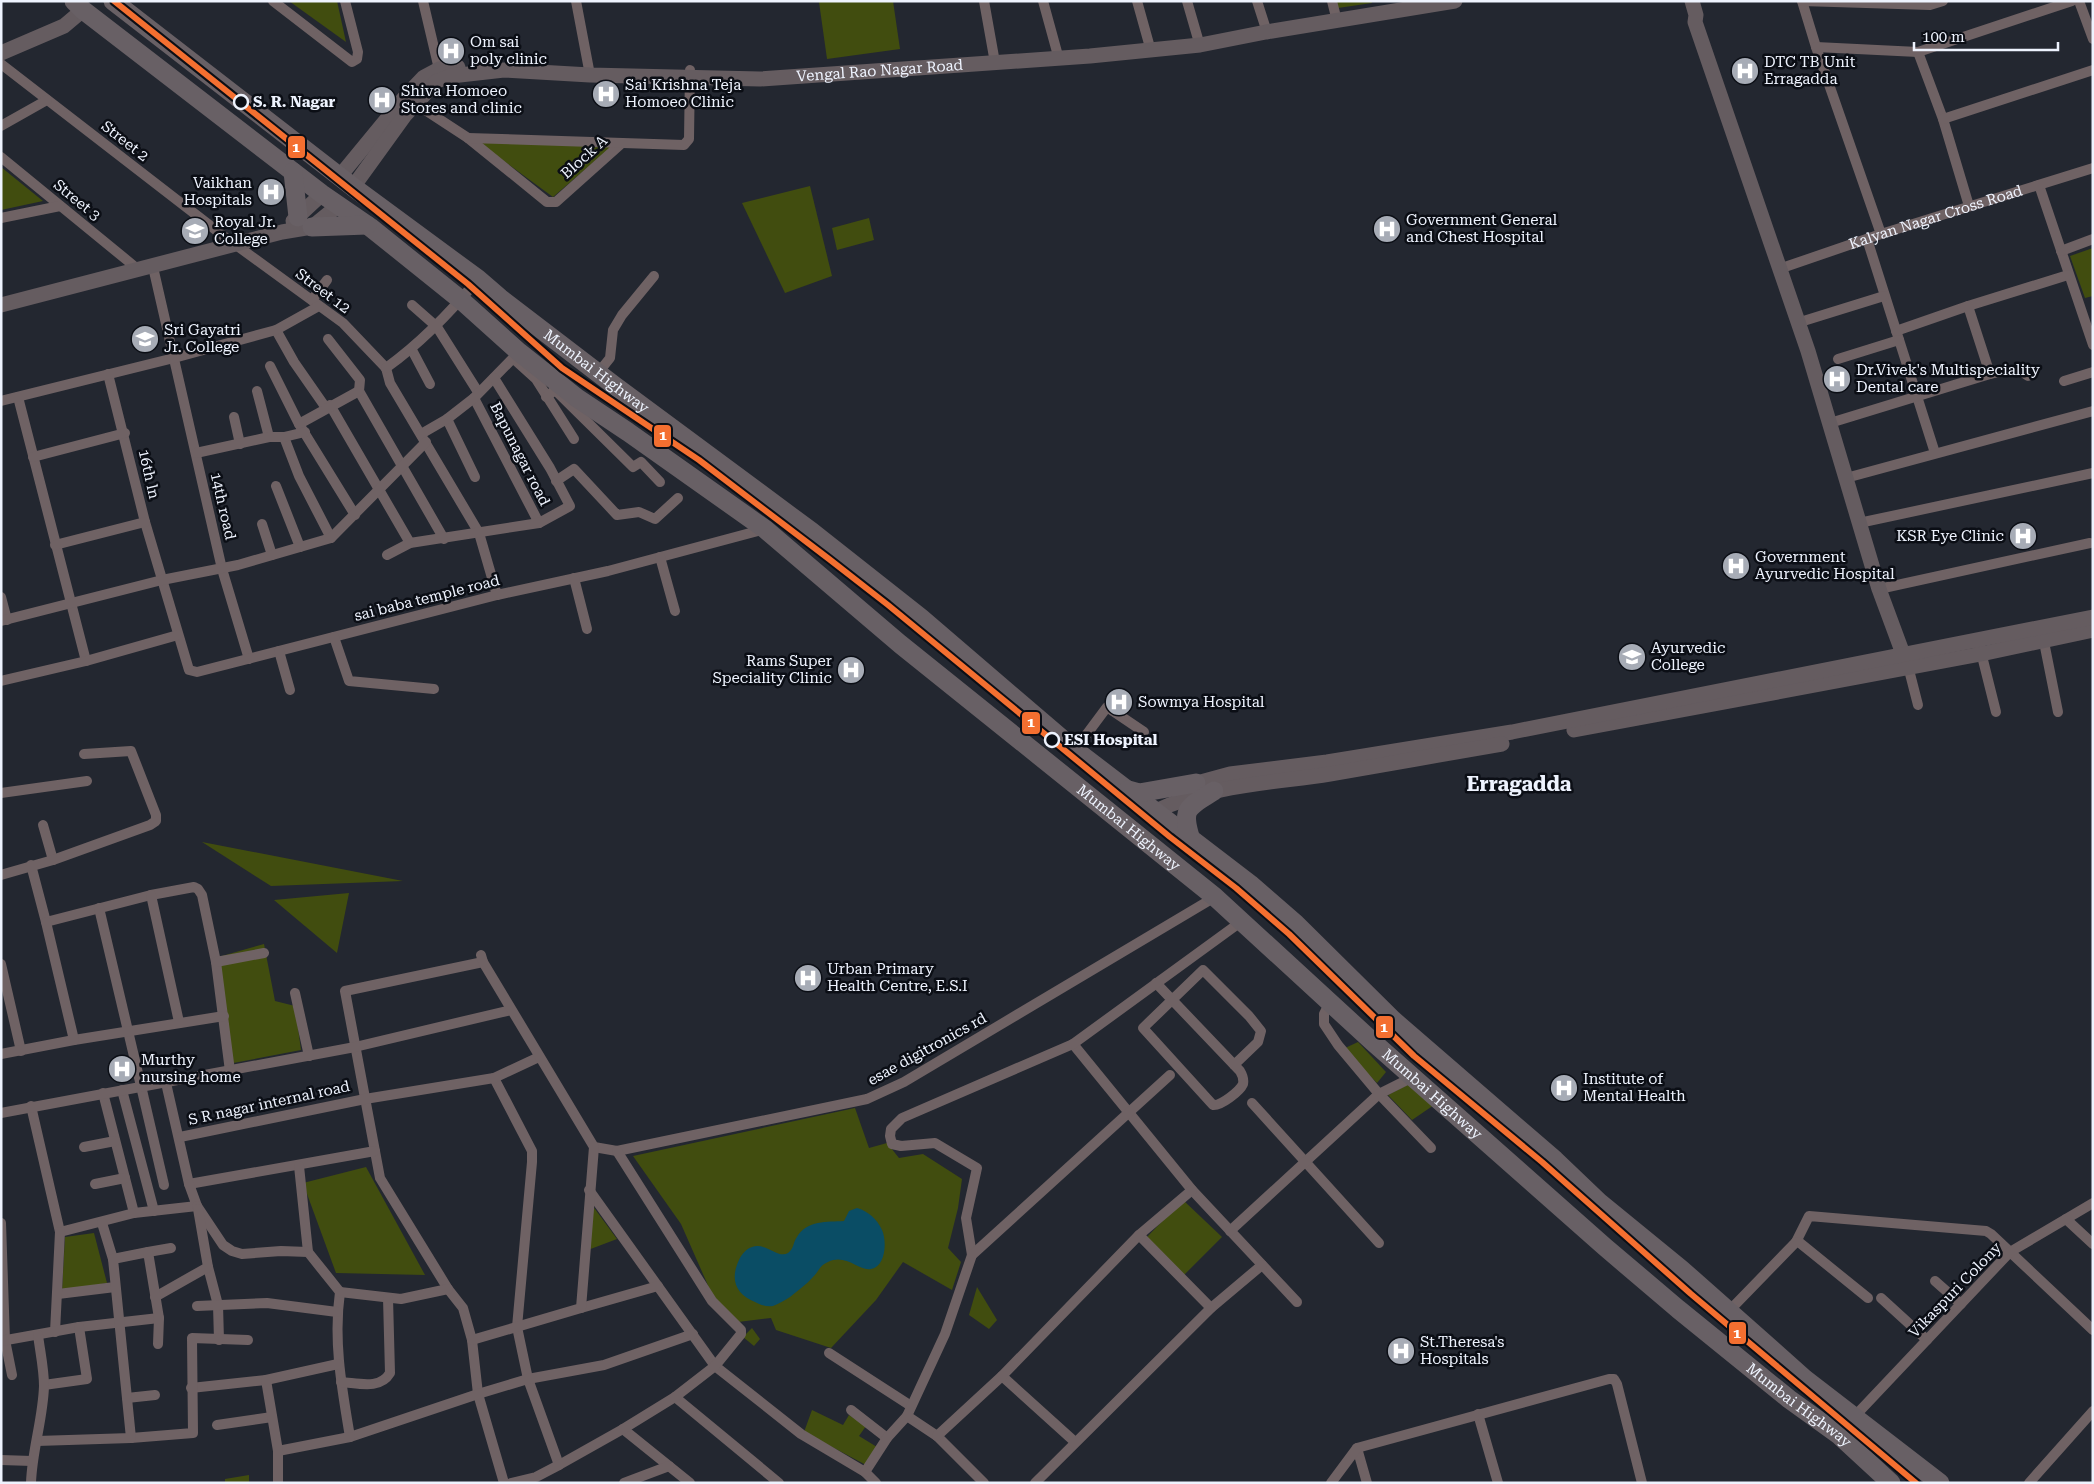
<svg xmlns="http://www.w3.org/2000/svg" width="2094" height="1484" viewBox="0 0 2094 1484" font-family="'Roboto Serif',serif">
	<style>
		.green { fill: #414d0f }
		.water { fill: #0a4d65 }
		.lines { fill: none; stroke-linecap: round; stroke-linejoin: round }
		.street { stroke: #6f6264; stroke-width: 10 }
		.secondary { stroke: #655c60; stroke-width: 15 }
		.highway { stroke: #686065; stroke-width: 19 }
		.metro-1-casing { stroke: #0b0e15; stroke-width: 10 }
		.metro-1 { stroke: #f46f30; stroke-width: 6 }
		.stop-dot { fill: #0b0e15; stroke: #eef3fe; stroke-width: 2.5 }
		.labels { text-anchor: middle; stroke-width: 5; stroke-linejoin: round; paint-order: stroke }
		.poi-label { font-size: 15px; fill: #eef3fe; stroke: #0b0e15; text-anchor: start }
		.street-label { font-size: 15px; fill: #eef3fe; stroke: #0b0e15 }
		.stop-label { font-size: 15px; font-weight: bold; fill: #eef3fe; stroke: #0b0e15; text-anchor: start }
		.district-label { font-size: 20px; font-weight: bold; fill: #eef3fe; stroke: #0b0e15 }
		.line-badge { stroke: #0b0e15; stroke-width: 2 }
		.badge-label { font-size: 14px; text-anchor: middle; font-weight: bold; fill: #fff }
	</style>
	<rect width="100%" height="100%" fill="#232730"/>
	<g class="green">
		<path d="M289,1H337L346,42Z"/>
		<path d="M827,1H893L900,49L827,59L819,2Z"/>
		<path d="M1336,1H1371L1372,3L1338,8Z"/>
		<path d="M478,142L615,144L553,197Z"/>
		<path d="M1,167L43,201L1,210Z"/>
		<path d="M810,186L832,276L785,293L742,203Z"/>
		<path d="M869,218L874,240L837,250L832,228Z"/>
		<path d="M2093,248V296L2085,298L2070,256Z"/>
		<path d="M202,842L403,881L271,886Z"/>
		<path d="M349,893L337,953L274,900Z"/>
		<path d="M264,944L275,1001L295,1006L301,1050L228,1064L215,958Z"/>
		<path d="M1358,1042L1386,1072L1377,1083L1343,1049Z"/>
		<path d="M1413,1082L1434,1105L1412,1120L1388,1095Z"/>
		<path d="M855,1108L869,1148L887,1143L899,1158L923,1154L962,1179L958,1208L948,1248L961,1262L952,1290L903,1262L876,1300L831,1348L776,1330L771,1318L738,1322L714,1299L681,1224L633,1156Z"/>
		<path d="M366,1167L425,1275L336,1273L303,1183Z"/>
		<path d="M1183,1200L1222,1237L1183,1276L1146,1238Z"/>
		<path d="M592,1205L617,1239L588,1250Z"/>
		<path d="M94,1233L107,1283L62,1291L65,1237Z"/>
		<path d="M977,1287L997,1320L989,1329L969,1315Z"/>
		<path d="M752,1328L760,1339L754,1346L743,1337Z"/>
		<path d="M812,1410L843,1425L849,1415L866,1426L859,1436L877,1447L866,1465L804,1432Z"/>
		<path d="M249,1475V1483H225V1479Z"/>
	</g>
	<path class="water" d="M857,1208C868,1211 877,1219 882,1230C887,1241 886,1266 871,1269C860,1272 846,1253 828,1262C820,1265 819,1271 813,1277C806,1285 797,1291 790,1297C785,1300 778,1304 773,1306C767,1307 760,1305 755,1302C735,1294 730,1279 739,1260C741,1255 747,1248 752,1247C766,1242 778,1259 788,1253C794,1249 793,1242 797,1237C807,1220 827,1222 844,1221L849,1211Z"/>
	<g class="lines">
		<g class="street">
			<path d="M273,1L352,62L357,59L358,52L345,1"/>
			<path d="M423,1L439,69"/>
			<path d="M576,1L590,75"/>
			<path d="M984,1L994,57"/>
			<path d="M1043,1L1057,52"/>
			<path d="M1137,1L1151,51"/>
			<path d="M1187,1L1198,39"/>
			<path d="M1257,1L1265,26"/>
			<path d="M1332,1L1335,13"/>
			<path d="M1802,1L1816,47L1881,234"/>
			<path d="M1802,1L1930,5L1943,1"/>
			<path d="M2079,1L2093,39"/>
			<path d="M1816,47L1918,52L2072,1"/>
			<path d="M1918,52L1943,119L1969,206"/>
			<path d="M1,64L230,241"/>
			<path d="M416,104L468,138L547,202H556L622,143"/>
			<path d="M1943,119L2093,70"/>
			<path d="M1,126L47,100"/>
			<path d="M468,138L684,145L689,139L690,70"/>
			<path d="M1,157L134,266"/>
			<path d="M2039,185L2093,345"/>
			<path d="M1,218L60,206"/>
			<path d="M1867,239L1935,453"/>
			<path d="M236,245L343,323L386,368"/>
			<path d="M2061,251L2093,239"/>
			<path d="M153,267L222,569L249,659"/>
			<path id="s1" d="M1779,269L1881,234L2093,168"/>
			<path d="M312,300L327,280"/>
			<path d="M412,305L437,327L478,392"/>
			<path d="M1968,306L2068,275"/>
			<path d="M1797,323L1884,296"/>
			<path d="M276,330L294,362L326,408"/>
			<path d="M1896,331L1968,306L1990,374"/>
			<path d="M328,339L360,380L359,391L444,539"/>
			<path d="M412,350L430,384"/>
			<path d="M1838,359L1899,340"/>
			<path d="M515,360L536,379L574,439"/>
			<path d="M270,366L299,424L355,515"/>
			<path d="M386,368L390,383L479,533L497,595"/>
			<path d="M386,368C422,342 450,313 478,279"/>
			<path d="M598,373L610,358L613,330L622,315L654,276"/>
			<path d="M108,374L145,522L189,670L197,672L497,595L608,571L765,529"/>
			<path d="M2064,381L2093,372"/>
			<path d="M257,391L269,437"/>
			<path d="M18,397L86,661"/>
			<path d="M546,397L555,390L633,467L641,462L660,482"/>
			<path d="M474,398L539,523"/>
			<path d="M1,401L174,358L276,330L319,306"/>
			<path d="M330,405L410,543"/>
			<path d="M234,417L240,444"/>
			<path d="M447,419L475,477"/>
			<path d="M1830,423L1990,374C2002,372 2018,366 2028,376"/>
			<path d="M299,424L359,391"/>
			<path d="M421,434L447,419L474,398L519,352"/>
			<path d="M284,437L299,476L331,538"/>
			<path d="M196,453L269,437H284L305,432"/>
			<path d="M33,457L125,433"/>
			<path d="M1846,478L2093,411"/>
			<path d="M556,481L574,469L617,515L639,512L655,519L678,498"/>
			<path d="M276,486L300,547"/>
			<path d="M1859,523L2093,473"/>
			<path d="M262,524L272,555"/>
			<path d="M55,545L145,522"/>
			<path d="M387,555L410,543L539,523L570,506L550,468L494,378"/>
			<path d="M660,557L675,611"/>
			<path d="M574,578L587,629"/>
			<path d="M1879,589L2090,543"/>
			<path d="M1,597L7,620"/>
			<path d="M1,621L162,580L238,565L331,538L426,442"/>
			<path d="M334,637L349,681L434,689"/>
			<path d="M2043,637L2058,712"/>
			<path d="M1980,648L1996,712"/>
			<path d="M279,651L290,690"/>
			<path d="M1908,666L1918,705"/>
			<path d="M1,681L86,661L178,635"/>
			<path d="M1075,750L1107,707L1144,732"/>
			<path d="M1,793L87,781"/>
			<path d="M43,825L53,860"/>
			<path d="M31,865L46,922L151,895L194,887L198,889L202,895L216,962L230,1071"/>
			<path d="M1,875L53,860L150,825L156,821V815L131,751L84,754"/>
			<path d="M151,895L179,1022"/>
			<path d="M99,908L141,1086"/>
			<path d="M216,962L264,953"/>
			<path d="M483,962L345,991L380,1178L448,1289L463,1308L472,1340L478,1394L504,1483"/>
			<path d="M1,964L21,1051"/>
			<path d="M1156,983L1240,1071C1243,1076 1244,1079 1243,1084C1240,1091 1221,1106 1213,1105L1143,1028L1203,970L1249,1016L1261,1031L1258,1042L1234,1065"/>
			<path d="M295,993L309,1056"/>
			<path d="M1330,1002L1324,1014V1024L1338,1045L1379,1094L1431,1148"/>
			<path d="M74,1040L224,1016"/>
			<path d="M1073,1044L1192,1190L1297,1302"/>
			<path d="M1,1054L74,1040L46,922"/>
			<path d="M494,1078L532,1151V1162L517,1327L528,1379L559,1465"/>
			<path d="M166,1083L189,1184L375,1151"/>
			<path d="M141,1086L164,1185"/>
			<path d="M122,1090L154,1211"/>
			<path d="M103,1093L134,1213"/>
			<path d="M1252,1103L1379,1243"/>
			<path d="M31,1106L60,1232L134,1213L197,1206L189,1184"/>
			<path d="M1,1113L355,1047L511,1010"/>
			<path d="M180,1137L365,1099L494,1078L539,1057"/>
			<path d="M84,1147L115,1141"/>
			<path d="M594,1147L617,1151L867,1099L904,1082L1215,897"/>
			<path d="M299,1166L308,1252"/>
			<path d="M95,1184L125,1178"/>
			<path d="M589,1190L715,1366L801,1434L865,1472L876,1483"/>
			<path d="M197,1206L223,1245L232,1251L242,1254L281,1251L308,1252L340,1292C333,1341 342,1389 350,1437L478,1394L528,1379L604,1365L693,1334"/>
			<path d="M2066,1219L2093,1244"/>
			<path d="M1,1223L5,1340L12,1375"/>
			<path d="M102,1223L113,1259"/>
			<path d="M1230,1231L1379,1094L1413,1077"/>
			<path d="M1139,1235L1211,1308"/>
			<path d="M1796,1242L1809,1216L1986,1231L1991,1234L2093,1330"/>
			<path d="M148,1252L171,1248"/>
			<path d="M972,1255L966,1218L977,1168L935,1143L901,1146L892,1144L890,1136L891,1129L902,1118L1073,1044L1242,921"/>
			<path d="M208,1267L218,1305L219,1340"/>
			<path d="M1935,1281L1961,1304"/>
			<path d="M340,1292L401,1299L448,1289"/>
			<path d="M58,1294L115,1287"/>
			<path d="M155,1297L208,1267L198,1209"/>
			<path d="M1881,1298L1927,1340"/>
			<path d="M197,1306L267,1303L337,1312"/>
			<path d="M581,1308L658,1286"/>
			<path d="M1729,1311L1796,1242L1800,1243L1868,1298"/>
			<path d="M55,1332L60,1232"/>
			<path d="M472,1340L581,1308L594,1147L483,962L481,955"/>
			<path d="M1,1341L79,1327L159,1318"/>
			<path d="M829,1353L911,1406"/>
			<path d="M1002,1376L1075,1442"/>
			<path d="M341,1382C358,1383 380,1390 390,1373L388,1298"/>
			<path d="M44,1385L87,1379L79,1327"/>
			<path d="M191,1388L266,1380"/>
			<path d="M675,1397L779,1483"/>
			<path d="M127,1398L155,1395"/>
			<path d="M851,1410L887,1438"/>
			<path d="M1478,1414L1498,1483"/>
			<path d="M907,1416L937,1436L984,1483"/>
			<path d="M1854,1417L2010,1252L2093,1203"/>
			<path d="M217,1425L272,1417"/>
			<path d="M623,1429L690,1483"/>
			<path d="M937,1436L1002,1376L1139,1235L1192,1190"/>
			<path d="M131,1438L193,1433L192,1338L248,1340"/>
			<path d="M37,1441L131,1438L113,1259L148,1252L159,1318L158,1344"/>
			<path d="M1357,1448L1367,1483"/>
			<path d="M278,1451L350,1437"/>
			<path d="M1,1460L32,1461"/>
			<path d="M865,1472L887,1438L907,1416L945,1334L972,1255L1170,1075"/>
			<path d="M31,1483C32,1450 43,1419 44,1386C44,1369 40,1351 38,1335"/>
			<path d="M278,1483V1451L266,1380L338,1364"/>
			<path d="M511,1483L536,1477L559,1465L623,1429L675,1397L715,1366L741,1334V1330L712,1301L617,1151"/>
			<path d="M624,1483L669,1466"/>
			<path d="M1035,1483L1211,1308L1262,1265"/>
			<path d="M1331,1483L1357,1448L1609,1379H1614L1617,1384L1642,1483"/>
			<path d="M2029,1483L2093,1411"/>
		</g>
		<g class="secondary">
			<path d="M1692,1L1696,15L1695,22L1808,351L1879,589L1906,662"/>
			<path d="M1,53L64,26L83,10"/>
			<path d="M340,176L405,97L424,77L439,69L458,67"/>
			<path id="s2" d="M353,187L405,115L437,81L451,76L504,70L590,75L760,79L1090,56L1200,45L1266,32L1455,1"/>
			<path d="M293,221L322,194"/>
			<path d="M1,305L282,232L312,227L339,205"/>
			<path d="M1574,730L1981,654L2093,630"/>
			<path d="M1186,786L1230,774L1327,762L1512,732L2093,617"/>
			<path d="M1156,811C1210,785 1272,783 1330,774C1387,764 1445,754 1502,744"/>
		</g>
		<g class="highway">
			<path id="s3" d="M74,1L83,10L322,194L370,227L461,300L519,352L577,398L628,432L765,529L900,644L1215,897L1373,1042L1605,1247L1678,1309L1789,1399L1839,1435L1891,1483"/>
			<path id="s4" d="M113,1L353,187L478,279L500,298L615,386L812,532L921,618L1075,750L1250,884L1296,924L1393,1020L1555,1160L1599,1202L1681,1269L1805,1379L1940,1483"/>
			<path d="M293,172L298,217"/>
			<path d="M312,227L367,225"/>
			<path d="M1128,790L1139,793L1196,783"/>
			<path d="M1191,840C1181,808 1187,808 1214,791"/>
		</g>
		<defs>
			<path id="metro-1" d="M114,1L468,284L562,368L699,460L829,559L888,605L1170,837L1236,888L1289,934L1414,1056L1542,1162L1691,1294L1916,1483"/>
		</defs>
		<use href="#metro-1" class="metro-1-casing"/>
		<use href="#metro-1" class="metro-1"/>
	</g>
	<defs>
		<symbol id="hospital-disc" viewBox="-11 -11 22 22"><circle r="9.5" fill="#a7acb6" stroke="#0b0e15"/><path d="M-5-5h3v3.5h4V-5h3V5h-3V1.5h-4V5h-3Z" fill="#fff"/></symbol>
		<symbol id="university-disc" viewBox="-11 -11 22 22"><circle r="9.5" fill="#a7acb6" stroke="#0b0e15"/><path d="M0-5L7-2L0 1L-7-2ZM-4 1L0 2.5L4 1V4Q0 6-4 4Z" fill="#fff"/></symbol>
	</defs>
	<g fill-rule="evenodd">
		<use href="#hospital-disc" x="435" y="35" width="32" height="32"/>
		<use href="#hospital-disc" x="1729" y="55" width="32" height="32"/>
		<use href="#hospital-disc" x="590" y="78" width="32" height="32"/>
		<use href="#hospital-disc" x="366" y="84" width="32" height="32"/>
		<use href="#hospital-disc" x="255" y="176" width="32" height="32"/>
		<use href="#hospital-disc" x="1371" y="213" width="32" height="32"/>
		<use href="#university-disc" x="179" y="215" width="32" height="32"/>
		<use href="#university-disc" x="129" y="323" width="32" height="32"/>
		<use href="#hospital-disc" x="1821" y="363" width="32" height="32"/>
		<use href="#hospital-disc" x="2007" y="520" width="32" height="32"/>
		<use href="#hospital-disc" x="1720" y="550" width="32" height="32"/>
		<use href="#university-disc" x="1616" y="641" width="32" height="32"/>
		<use href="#hospital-disc" x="835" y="654" width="32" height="32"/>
		<use href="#hospital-disc" x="1103" y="686" width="32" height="32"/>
		<use href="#hospital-disc" x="792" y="962" width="32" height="32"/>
		<use href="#hospital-disc" x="106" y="1053" width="32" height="32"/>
		<use href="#hospital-disc" x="1548" y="1072" width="32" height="32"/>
		<use href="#hospital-disc" x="1385" y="1335" width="32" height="32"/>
	</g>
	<g class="stop-dot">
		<circle cx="241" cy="102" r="7"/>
		<circle cx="1052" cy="740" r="7"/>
	</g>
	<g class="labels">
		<g class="poi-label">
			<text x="470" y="47">Om sai<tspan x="470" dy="17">poly clinic</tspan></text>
			<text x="1764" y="67">DTC TB Unit<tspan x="1764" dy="17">Erragadda</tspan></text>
			<text x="625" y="90">Sai Krishna Teja<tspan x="625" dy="17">Homoeo Clinic</tspan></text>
			<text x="401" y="96">Shiva Homoeo<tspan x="401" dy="17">Stores and clinic</tspan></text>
			<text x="252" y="188" text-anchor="end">Vaikhan<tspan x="252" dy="17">Hospitals</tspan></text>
			<text x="1406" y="225">Government General<tspan x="1406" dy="17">and Chest Hospital</tspan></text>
			<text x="214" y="227">Royal Jr.<tspan x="214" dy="17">College</tspan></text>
			<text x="164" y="335">Sri Gayatri<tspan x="164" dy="17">Jr. College</tspan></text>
			<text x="1856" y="375">Dr.Vivek's Multispeciality<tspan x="1856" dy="17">Dental care</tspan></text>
			<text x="2004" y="541" text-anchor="end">KSR Eye Clinic</text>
			<text x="1755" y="562">Government<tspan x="1755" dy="17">Ayurvedic Hospital</tspan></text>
			<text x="1651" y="653">Ayurvedic<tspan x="1651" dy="17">College</tspan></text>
			<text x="832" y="666" text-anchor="end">Rams Super<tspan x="832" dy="17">Speciality Clinic</tspan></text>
			<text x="1138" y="707">Sowmya Hospital</text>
			<text x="827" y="974">Urban Primary<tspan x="827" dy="17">Health Centre, E.S.I</tspan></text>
			<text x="141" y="1065">Murthy<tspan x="141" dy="17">nursing home</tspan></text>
			<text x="1583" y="1084">Institute of<tspan x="1583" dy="17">Mental Health</tspan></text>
			<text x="1420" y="1347">St.Theresa's<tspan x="1420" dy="17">Hospitals</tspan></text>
		</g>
		<g class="street-label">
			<text dy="5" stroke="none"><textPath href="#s2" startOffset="580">Vengal Rao Nagar Road</textPath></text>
			<text transform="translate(125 141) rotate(38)" y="5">Street 2</text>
			<text transform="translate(584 157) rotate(-42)" y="5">Block A</text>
			<text transform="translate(77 200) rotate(39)" y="5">Street 3</text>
			<text dy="5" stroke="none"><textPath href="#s1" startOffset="165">Kalyan Nagar Cross Road</textPath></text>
			<text transform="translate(323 291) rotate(37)" y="5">Street 12</text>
			<text dy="5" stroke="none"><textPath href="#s4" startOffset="609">Mumbai Highway</textPath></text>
			<text transform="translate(520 454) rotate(63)" y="5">Bapunagar road</text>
			<text transform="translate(149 474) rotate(77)" y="5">16th ln</text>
			<text transform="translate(223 506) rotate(77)" y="5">14th road</text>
			<text transform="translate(427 598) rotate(-14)" y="5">sai baba temple road</text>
			<text dy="5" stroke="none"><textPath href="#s3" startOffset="1341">Mumbai Highway</textPath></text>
			<text transform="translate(927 1049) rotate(-29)" y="5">esae digitronics rd</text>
			<text dy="5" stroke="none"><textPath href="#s3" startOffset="1745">Mumbai Highway</textPath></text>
			<text transform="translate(269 1103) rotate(-12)" y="5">S R nagar internal road</text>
			<text transform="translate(1955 1290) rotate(-46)" y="5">Vikaspuri Colony</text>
			<text dy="5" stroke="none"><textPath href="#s3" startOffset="2226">Mumbai Highway</textPath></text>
		</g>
		<g class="stop-label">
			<text x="253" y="107">S. R. Nagar</text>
			<text x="1064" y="745">ESI Hospital</text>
		</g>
		<g class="district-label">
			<text x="1519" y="791">Erragadda</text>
		</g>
	</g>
	<g class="line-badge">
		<rect x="287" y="135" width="19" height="24" rx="5" fill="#f46f30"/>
		<rect x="653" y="424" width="19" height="24" rx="5" fill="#f46f30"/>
		<rect x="1021" y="711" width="20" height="24" rx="5" fill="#f46f30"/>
		<rect x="1375" y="1015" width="19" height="24" rx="5" fill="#f46f30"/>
		<rect x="1728" y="1321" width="19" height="24" rx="5" fill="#f46f30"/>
	</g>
	<g class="badge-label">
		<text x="296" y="152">1</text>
		<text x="663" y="440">1</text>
		<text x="1031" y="727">1</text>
		<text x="1384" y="1032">1</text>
		<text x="1737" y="1338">1</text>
	</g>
	<rect width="2094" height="1484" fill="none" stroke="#eef3fe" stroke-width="5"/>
	<path d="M1914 42v8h144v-8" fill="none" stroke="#eef3fe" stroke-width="2.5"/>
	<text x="1922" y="42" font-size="15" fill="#eef3fe" stroke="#0b0e15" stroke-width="4" paint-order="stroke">100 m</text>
</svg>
